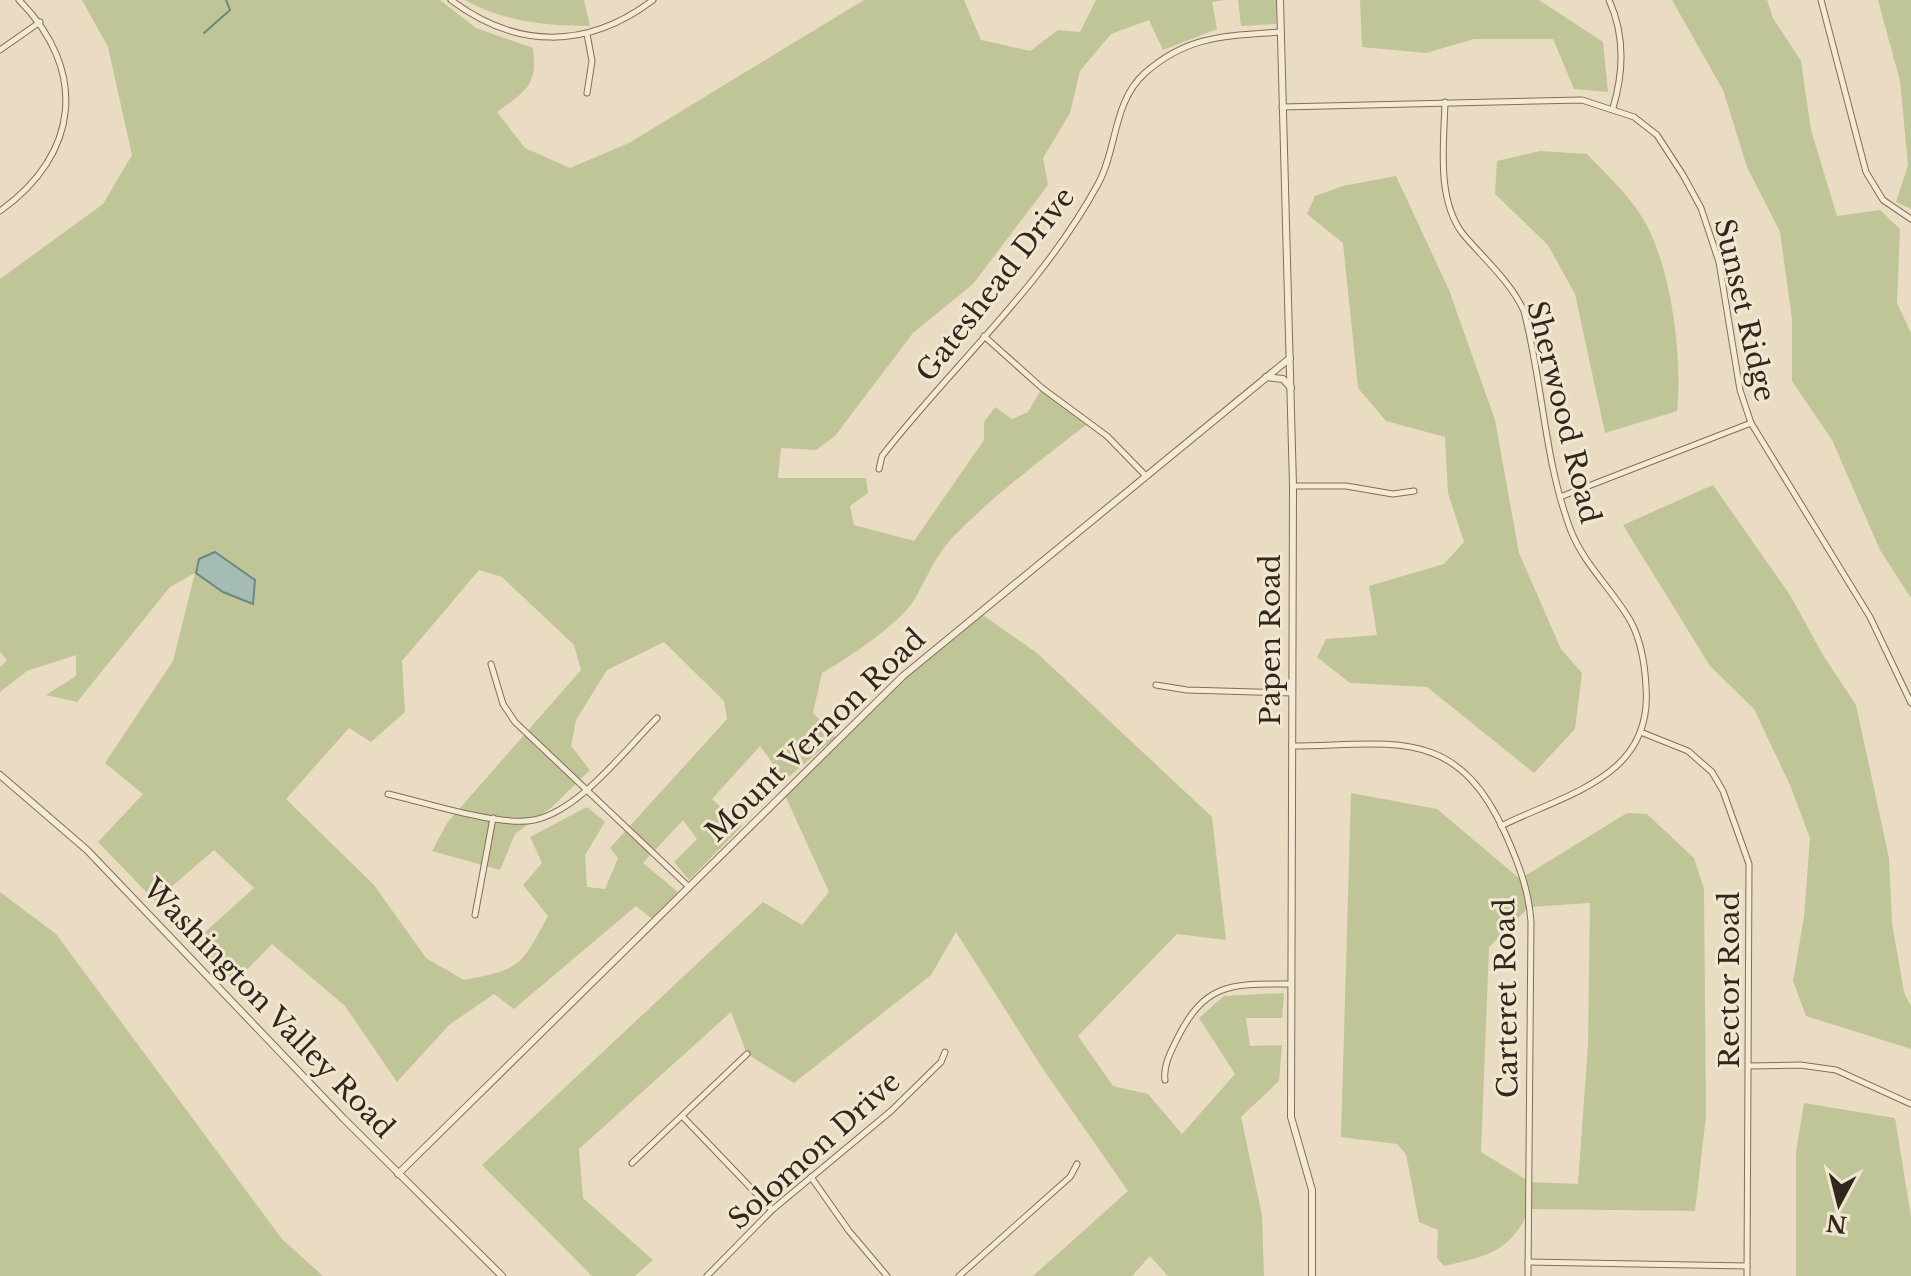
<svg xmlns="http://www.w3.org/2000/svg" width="1911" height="1276" viewBox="0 0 1911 1276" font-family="'Libre Baskerville',serif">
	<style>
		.green { fill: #c0c597; fill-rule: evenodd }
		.water { fill: #a4bcb4; stroke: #6c8881; stroke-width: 2 }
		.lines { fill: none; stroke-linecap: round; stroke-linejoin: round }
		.stream { stroke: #6c8881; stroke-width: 2 }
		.minor-casing { stroke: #806e5b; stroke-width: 7 }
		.tertiary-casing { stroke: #806e5b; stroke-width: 8 }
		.minor { stroke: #f4ead4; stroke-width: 5 }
		.tertiary { stroke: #f4ead4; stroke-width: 6 }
		.labels { text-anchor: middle; stroke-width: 6; stroke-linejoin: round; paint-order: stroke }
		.street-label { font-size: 28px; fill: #32271e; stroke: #f1e7d0 }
	</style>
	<rect width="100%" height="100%" fill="#e9dcc2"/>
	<g class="green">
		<path d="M82,0H440L476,28L533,48C538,87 525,91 497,112L525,148L570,168L629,143L864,0H964L981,40L1030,51L1058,30L1080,32L1096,0H1225L1212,2L1217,29L1163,50L1149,20L1111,34L1080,71L1070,113L1043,158L1048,185L973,284L913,333L835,436L816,450L781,448L778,478H866L868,493L850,506L854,525L914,541L984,440V422L995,407L1012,419L1028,412L1041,390L1086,425C1041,460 995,494 955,535C933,558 928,577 913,602C897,625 847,659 822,673L813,713L836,737L785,780L760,746L712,799L742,826L689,880L674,862L697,839L683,820L643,863L678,892L652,919L636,906L514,1009L494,994L449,1025L397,1082L345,1006L272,944L234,983L194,942L254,888L214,850L155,901L98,842L143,794L105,763L173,661L195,573L170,587L77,702L46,695L76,676V655L27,671L0,692V667L7,660L0,652V279L103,204L132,155L108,47ZM479,570L502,577L574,645L581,670L447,823L432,851L500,870L515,834L552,807L590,770L571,746L576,720L607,670L664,642L724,701L727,719L610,848L618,858L605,889L587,887L585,855L605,822L587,807L530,837L542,863L523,885L548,916C521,966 520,970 464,980L426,958L374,885L286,799L349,728L371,742L405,712L402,661Z"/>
		<path d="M465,0H584L590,26C546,26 504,22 465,0Z"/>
		<path d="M1238,0H1276V24L1241,26Z"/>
		<path d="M1360,0H1539L1603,42L1608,92L1574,89L1553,39H1474L1426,53L1362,47Z"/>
		<path d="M1672,0H1767L1773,18L1801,61L1811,130L1837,216L1880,210L1900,229L1897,303L1911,333V598L1880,550L1832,440L1792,381V319L1780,232L1747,167L1723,90Z"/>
		<path d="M1878,0H1911V209L1896,202L1908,165L1900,81Z"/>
		<path d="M1540,151L1587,154C1605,173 1626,192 1640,214C1671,260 1683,357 1677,411L1605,433L1575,294L1548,245L1495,194L1497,161Z"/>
		<path d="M1396,176L1449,290L1495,420L1519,553L1561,649L1582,673L1575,729L1534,773L1427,687L1350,683L1317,657L1326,639L1377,635L1369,586L1444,564L1464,542L1448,493L1445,437L1386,421L1358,388L1343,243L1307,214L1315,196L1343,186Z"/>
		<path d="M1713,485L1790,595L1823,655L1856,705L1889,858L1892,923L1904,992L1911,1007V1049L1806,1016L1793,981L1804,917L1810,838L1790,785L1754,709L1710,666L1623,525Z"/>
		<path d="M980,613L1037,653L1212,817L1226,940L1177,934L1078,1036L1113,1086L1148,1094L1182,1134L1235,1074L1199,1018L1224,996L1284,993L1282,1018H1246L1250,1046L1282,1045L1279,1081L1241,1117L1262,1215L1264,1276H1168L1150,1256L1132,1276H1033L1128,1191L1043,1069L956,932L931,975L794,1083L747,1054L731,1012L579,1149L583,1198L653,1260L635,1276H592L482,1165L763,902L802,925L829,892L784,793L903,676Z"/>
		<path d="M1351,793L1437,809L1520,879L1627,813L1647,814L1694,858L1704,889L1706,1116L1695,1211L1530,1209C1510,1252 1488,1256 1444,1266L1437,1258L1438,1230L1419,1222L1406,1154L1397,1144L1341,1137ZM1590,903L1588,1045L1578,1184L1530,1182L1481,1152L1489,947L1529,907Z"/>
		<path d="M0,892L56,934L282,1239L323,1276H0Z"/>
		<path d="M1804,1103L1895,1118L1911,1217V1276H1796V1152Z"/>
	</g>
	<path class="water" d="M215,552L255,580L253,604L223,592L196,573L199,559Z"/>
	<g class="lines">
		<path class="stream" d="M204,33L230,10L226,0"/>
		<defs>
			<g id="minor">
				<path d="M451,0C516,49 587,50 653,0"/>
				<path d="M1609,0C1625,35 1624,71 1613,108"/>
				<path d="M1821,0L1866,172L1883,200L1911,219"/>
				<path d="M587,34L592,61L587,93"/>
				<path d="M0,50L40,22"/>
				<path d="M1445,102C1444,143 1436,199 1463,234C1484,259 1510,281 1524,311C1543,384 1544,460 1571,531C1585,566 1613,590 1631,622C1641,641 1645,666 1646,687C1653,777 1568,793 1501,826"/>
				<path d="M1282,107L1582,100L1634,117L1657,135L1683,175L1701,208L1719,262L1740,390L1751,423L1870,617L1911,703"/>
				<path d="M0,211C80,154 88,70 19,0"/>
				<path d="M984,336L1042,388L1107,436L1146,476"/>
				<path d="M879,469L882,456C952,366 1043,286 1098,184C1117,150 1113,101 1145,73C1188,35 1226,36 1281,32"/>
				<path d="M1293,486H1346L1393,494L1414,491"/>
				<path d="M1560,497L1751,423"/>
				<path d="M491,664L503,704L515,722L689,887"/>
				<path d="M1156,685L1187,690L1292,693"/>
				<path d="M1643,733L1688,751L1712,772L1723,791L1749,864L1747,1276"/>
				<path d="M1292,746C1394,745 1456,725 1505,833C1518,862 1529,890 1531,922L1528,1276"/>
				<path d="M388,794C424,802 500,827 534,820C579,811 625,750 657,718"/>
				<path d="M475,915L493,818"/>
				<path d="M1749,1066L1800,1065L1836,1070L1911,1104"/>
				<path d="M1165,1080C1163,1066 1171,1051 1177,1039C1205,982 1232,984 1290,984"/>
				<path d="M683,1117L772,1210"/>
				<path d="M632,1163L747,1054"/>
				<path d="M811,1177L849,1231L887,1276"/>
				<path d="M1528,1262L1747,1266"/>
				<path d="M707,1276L772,1210L891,1111L941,1062L945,1052"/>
				<path d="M959,1276L1070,1177L1077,1164"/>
			</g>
			<g id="tertiary">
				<path d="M1280,0L1293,486L1291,1117L1312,1190V1276"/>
				<path d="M1266,377L1283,379L1291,388"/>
				<path d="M0,775L87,850L344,1119L502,1276"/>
				<path d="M398,1174L903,676L1290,358"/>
			</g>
		</defs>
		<use href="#minor" class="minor-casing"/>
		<use href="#tertiary" class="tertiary-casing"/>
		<use href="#minor" class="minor"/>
		<use href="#tertiary" class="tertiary"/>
	</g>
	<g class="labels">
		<g class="street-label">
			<text transform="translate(995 284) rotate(-52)" y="10">Gateshead Drive</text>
			<text transform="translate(1745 310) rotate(77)" y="10">Sunset Ridge</text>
			<text transform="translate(1564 412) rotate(76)" y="10">Sherwood Road</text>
			<text transform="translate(1270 640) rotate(-90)" y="10">Papen Road</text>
			<text transform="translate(815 735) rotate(-44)" y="10">Mount Vernon Road</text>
			<text transform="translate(1729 980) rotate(-90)" y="10">Rector Road</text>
			<text transform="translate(1506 998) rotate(-91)" y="10">Carteret Road</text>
			<text transform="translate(269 1008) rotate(46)" y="10">Washington Valley Road</text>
			<text transform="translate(814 1150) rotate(-42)" y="10">Solomon Drive</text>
		</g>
	</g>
	<g transform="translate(1839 1204) rotate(187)" stroke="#f1e7d0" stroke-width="6" paint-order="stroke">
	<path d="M0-6L14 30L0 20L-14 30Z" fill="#32271e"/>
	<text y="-12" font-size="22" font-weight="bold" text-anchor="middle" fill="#32271e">N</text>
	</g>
</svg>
